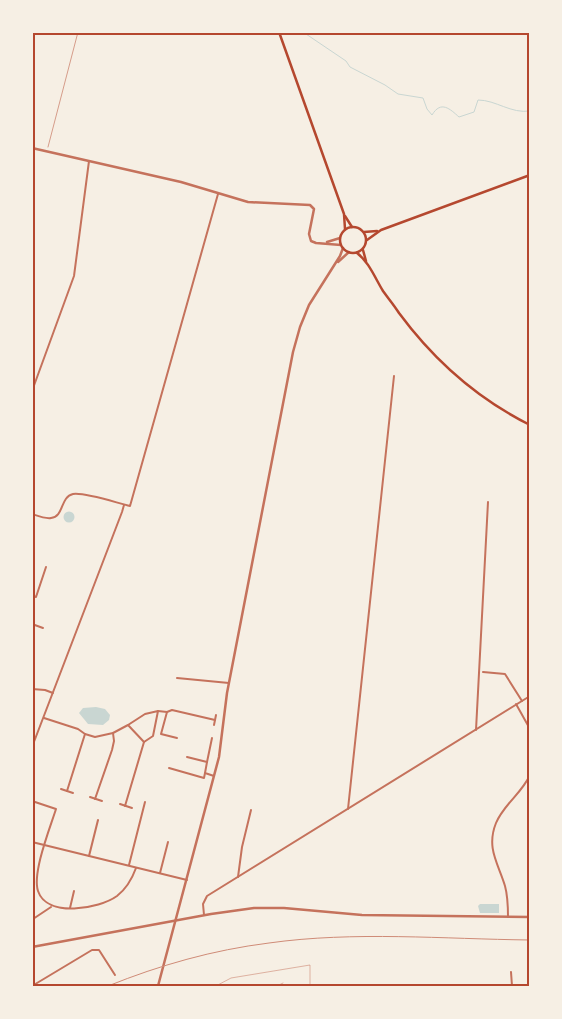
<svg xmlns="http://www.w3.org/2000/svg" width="562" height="1019" viewBox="0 0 562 1019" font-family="Merriweather,serif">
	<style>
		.water { fill: #c9d6d2 }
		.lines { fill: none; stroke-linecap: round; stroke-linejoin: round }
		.stream { stroke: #c9d6d2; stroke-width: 1 }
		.path { stroke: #b5482f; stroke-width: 0.5 }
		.service { stroke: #c5725c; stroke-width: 0.5 }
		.minor { stroke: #c5725c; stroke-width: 2 }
		.tertiary { stroke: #c5725c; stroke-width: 2.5 }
		.secondary { stroke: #b5482f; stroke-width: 2.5 }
		.rail { stroke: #cf8b77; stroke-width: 1 }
		.neatline { fill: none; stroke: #b5482f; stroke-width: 2 }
	</style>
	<rect width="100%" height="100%" fill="#f6efe4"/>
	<g class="water">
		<circle cx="69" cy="517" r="5.5"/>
		<path d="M96,707L105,709L110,715L109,720L103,725L88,724L79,713L83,708Z"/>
		<path d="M480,904H499V913H480L478,906Z"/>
	</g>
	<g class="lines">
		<path class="stream" d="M303,32L346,61L350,67L385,85L398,94L423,98L427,109L432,115C441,100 450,109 459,117L474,112L478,100C496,100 511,114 530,111"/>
		<path class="path" d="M48,147L78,32"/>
		<g class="service">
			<path d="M216,986L231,978L310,965V986"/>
			<path d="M277,986L283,983"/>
		</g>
		<g class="minor">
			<path d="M32,391L74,276L89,161"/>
			<path d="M32,514C38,516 46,519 51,518C64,517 60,497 73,494C85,492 117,503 130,506L218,194"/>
			<path d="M32,596L36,597L46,567"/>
			<path d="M32,624L43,628"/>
			<path d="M483,672L505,674L522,701"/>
			<path d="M177,678L229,683"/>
			<path d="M32,689L45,690L53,693"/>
			<path d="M516,704L530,729"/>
			<path d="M158,711L167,712L172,710L215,720"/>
			<path d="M167,712L161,734L177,738"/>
			<path d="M44,718L78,729L85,734L95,737L113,733L128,725L144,742L153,736L158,711L145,714L128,725"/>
			<path d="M214,725L216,715"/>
			<path d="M476,730L488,502"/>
			<path d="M32,747L122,512L124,505"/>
			<path d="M187,757L207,762L205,773L214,776"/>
			<path d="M207,762L212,738"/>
			<path d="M169,768L204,778L205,773"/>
			<path d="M61,789L73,793"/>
			<path d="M67,791L85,734"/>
			<path d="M90,797L102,801"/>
			<path d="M95,799L112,750L114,741L113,733"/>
			<path d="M35,802L56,809C50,828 32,873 38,891C47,918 99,909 117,896C126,889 132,879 136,868"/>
			<path d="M120,804L132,808"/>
			<path d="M125,806L144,742"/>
			<path d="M348,809L394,376"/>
			<path d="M32,842L187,880"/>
			<path d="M89,856L98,820"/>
			<path d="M129,865L145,802"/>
			<path d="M160,873L168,842"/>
			<path d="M238,877L242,847L251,810"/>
			<path d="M70,908L74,891"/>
			<path d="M204,915L203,904L207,896L530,696"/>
			<path d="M508,917C508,907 508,897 505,886C498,863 486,848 496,823C504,804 522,793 530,775"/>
			<path d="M33,919L51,907"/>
			<path d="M511,972L512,986"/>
			<path d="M32,986L92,950H99L115,975"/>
		</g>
		<g class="tertiary">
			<path d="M32,148L181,182L248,202L310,205L314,209L309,234L311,241L316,243L341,245"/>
			<path d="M327,242L340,238"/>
			<path d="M338,262L349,252"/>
			<path d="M32,947L211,914L254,908H284L362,915L530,917"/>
			<path d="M158,986L219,757L227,693L293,352L300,327L309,305L340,256L343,248"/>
		</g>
		<g class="secondary">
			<path d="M279,32L344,214L345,229"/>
			<path d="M345,216L352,227"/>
			<circle cx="353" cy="240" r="13"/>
			<path d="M364,232L377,231"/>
			<path d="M367,240L381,230L530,175"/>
			<path d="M363,250L366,261"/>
			<path d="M357,253C369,262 375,278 383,291C388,298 394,305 399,313C433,359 478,399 530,425"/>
		</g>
		<path class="rail" d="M108,986C160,965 213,950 269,943C354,931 443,939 530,940"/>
	</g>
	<rect width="562" height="1019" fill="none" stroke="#f6efe4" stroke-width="68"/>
	<rect x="34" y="34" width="494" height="951" class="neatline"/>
</svg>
